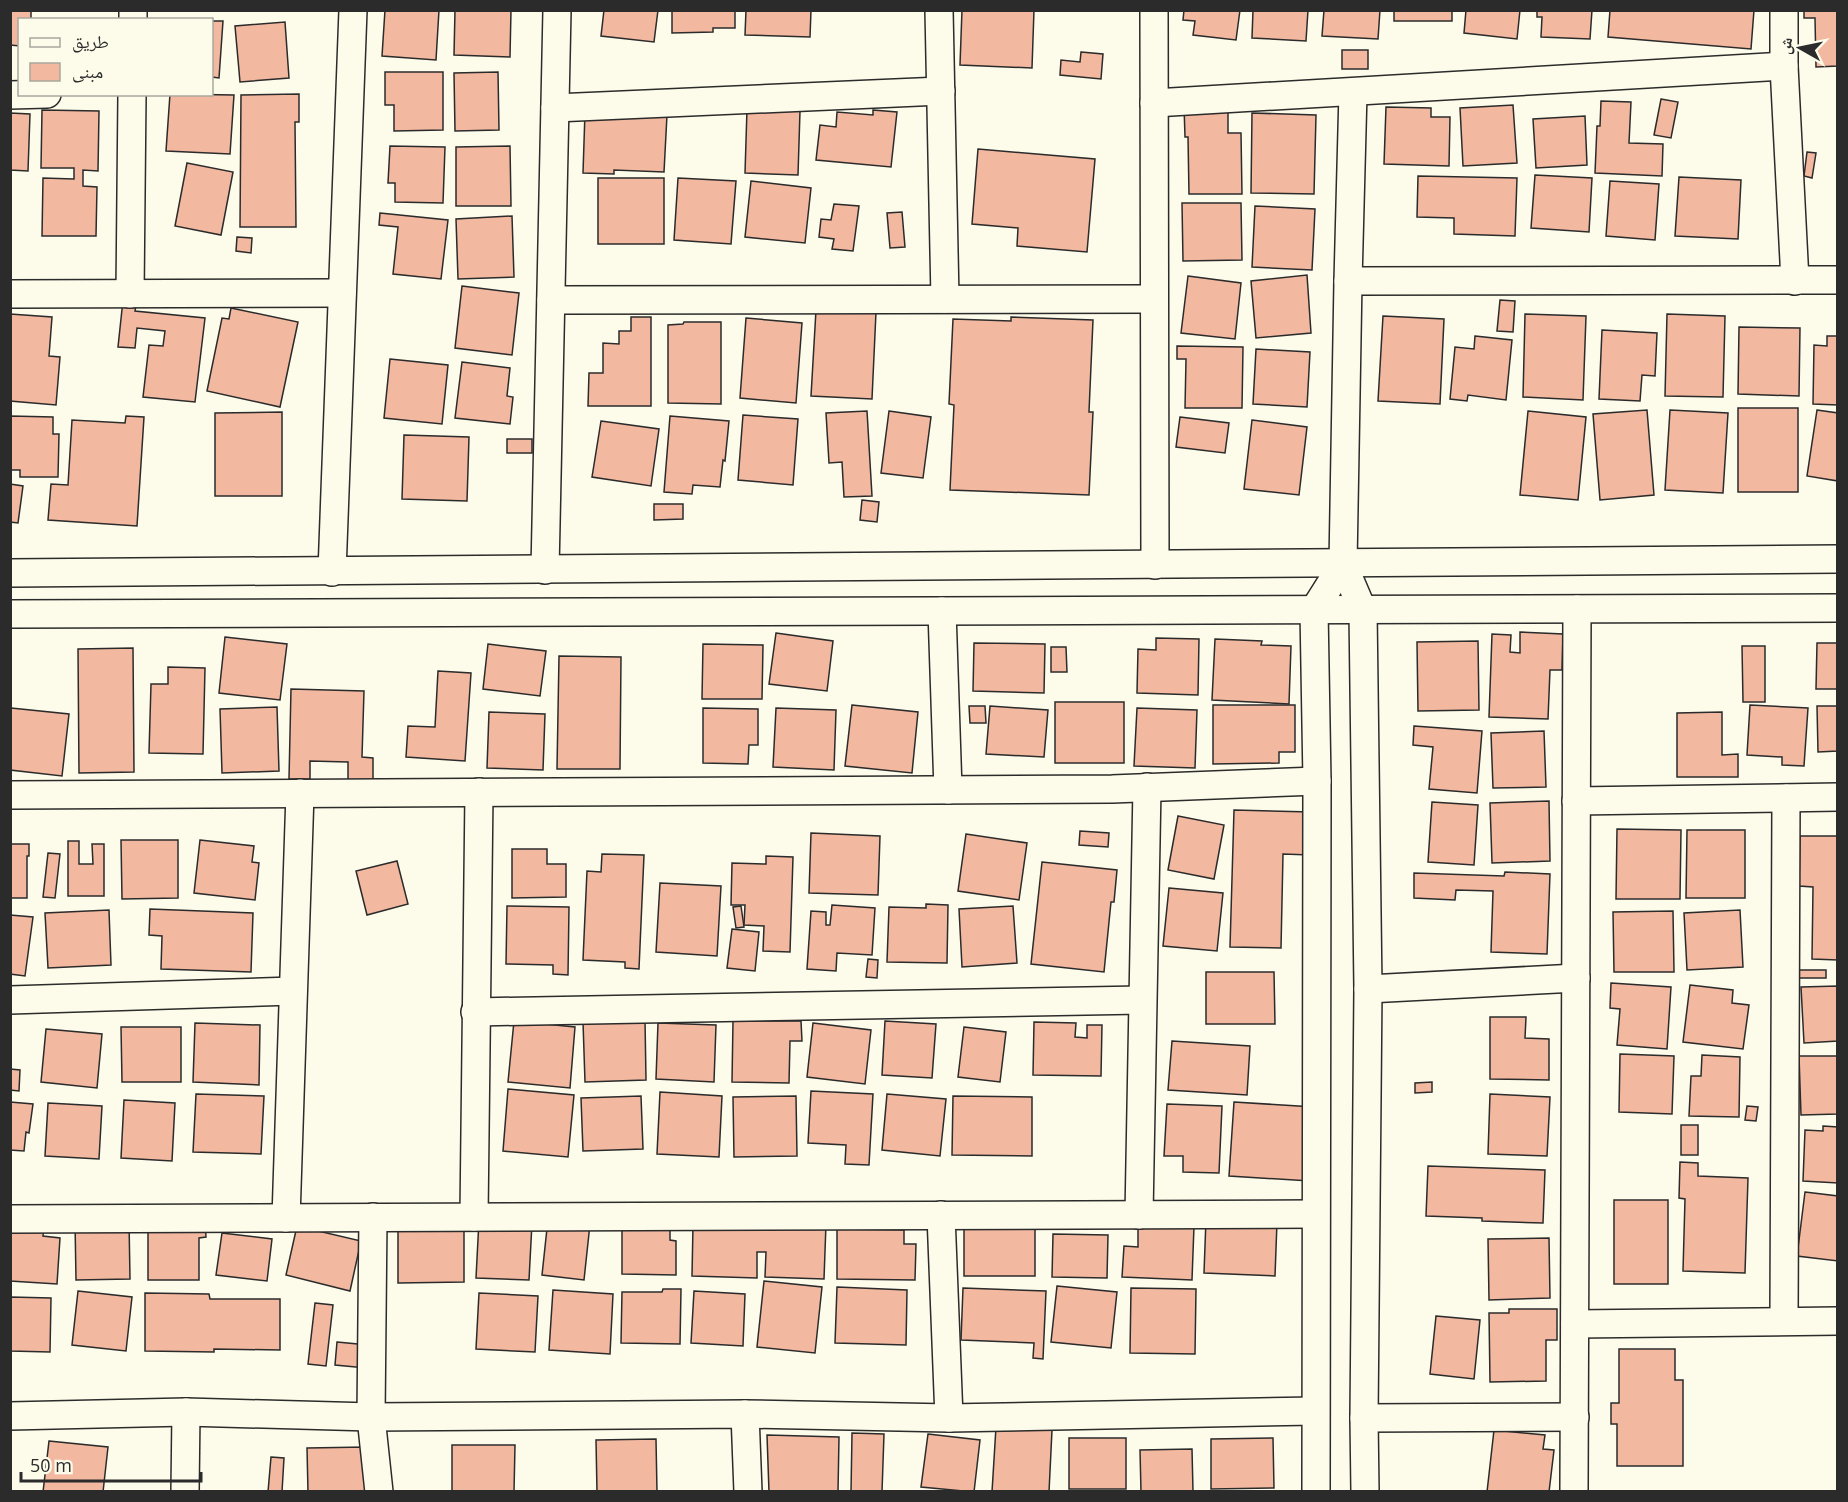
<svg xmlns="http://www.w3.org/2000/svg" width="1848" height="1502" viewBox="0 0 1848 1502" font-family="'Open Sans','Noto Naskh Arabic',sans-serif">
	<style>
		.building { fill: #f2b8a0; stroke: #2b2b2b; stroke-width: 1.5 }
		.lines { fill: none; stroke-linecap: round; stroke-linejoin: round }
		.minor-casing { stroke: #2b2b2b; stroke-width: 30 }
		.minor { stroke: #fdfbea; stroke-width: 27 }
	</style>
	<rect width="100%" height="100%" fill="#fdfbea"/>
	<g class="building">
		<path d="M10,10H31V20H20V46L10,45Z"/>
		<path d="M385,10H439L436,60L382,56Z"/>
		<path d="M455,10H511L510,57L454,55Z"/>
		<path d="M604,10H658L654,42L601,36Z"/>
		<path d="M672,10H735V28H713V32L672,33Z"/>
		<path d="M746,10H811L810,37L745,35Z"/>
		<path d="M962,10H1034L1032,68L960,65Z"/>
		<path d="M1184,10H1240L1236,40L1193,35L1195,21L1183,20Z"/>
		<path d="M1253,10H1308L1306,41L1252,38Z"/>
		<path d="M1324,10H1380L1378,39L1322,36Z"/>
		<rect x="1394" y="10" width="58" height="11"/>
		<path d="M1466,10H1520L1517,39L1464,33Z"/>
		<path d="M1537,10H1592L1590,39L1541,37L1542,17H1537Z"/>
		<path d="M1610,10H1754L1751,49L1608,37Z"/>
		<path d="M1804,10H1838V66L1816,67L1815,18H1804Z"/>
		<path d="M212,21H223L219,78L212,77Z"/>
		<path d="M285,22L289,78L240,82L235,26Z"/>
		<rect x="1342" y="50" width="26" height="19"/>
		<path d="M1081,52L1103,54L1101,79L1060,75L1061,60L1080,62Z"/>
		<path d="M385,72H443V130L394,131V105H385Z"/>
		<path d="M498,72L499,130L455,131L454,73Z"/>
		<path d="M170,94L234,95L230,154L166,151Z"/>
		<path d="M299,94V122H295L296,227H240L241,95Z"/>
		<path d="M1661,99L1678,102L1671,138L1654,135Z"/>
		<path d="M1601,101L1631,102L1629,143L1663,144L1662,176L1595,173L1597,126H1600Z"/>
		<path d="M1513,105L1517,163L1463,166L1460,108Z"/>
		<path d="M1184,106H1228V133H1241L1242,194H1189L1188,137H1185Z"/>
		<path d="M1386,107L1431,108V117H1450L1449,166L1384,164Z"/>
		<path d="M747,109L800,111L798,175L745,173Z"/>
		<path d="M42,110L99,111L98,171L83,170V186L97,187L96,236H42L43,178L74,179V168H41Z"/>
		<path d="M873,110L897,112L891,167L816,160L820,125L836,127L837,112L873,115Z"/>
		<path d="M585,112L667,115L664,172L614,170V174L583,173Z"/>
		<path d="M10,113L30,114L28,171L10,170Z"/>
		<path d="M1252,113L1316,115L1314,194L1251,193Z"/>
		<path d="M1585,116L1587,165L1536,168L1533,119Z"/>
		<path d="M390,146L445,147L443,203L395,202V183H388Z"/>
		<path d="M510,146L511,206H456V147Z"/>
		<path d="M978,149L1095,159L1087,252L1017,246L1018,228L972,224Z"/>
		<path d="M1807,152L1816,153L1812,178L1804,176Z"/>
		<path d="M187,163L233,172L221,235L175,226Z"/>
		<path d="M1535,175L1592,178L1589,232L1531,228Z"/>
		<path d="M1418,176L1517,178L1515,236L1454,234V218L1417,217Z"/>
		<path d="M1679,177L1741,180L1738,239L1675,236Z"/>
		<rect x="598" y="178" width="66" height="66"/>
		<path d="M678,178L736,181L731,244L674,240Z"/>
		<path d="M751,181L811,188L805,243L745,237Z"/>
		<path d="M1610,181L1659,184L1655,240L1606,236Z"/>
		<path d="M1182,203H1241L1242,260L1183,261Z"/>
		<path d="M834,204L859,206L853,251L832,249L834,239L819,237L821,219L831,220Z"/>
		<path d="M1255,206L1315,209L1312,270L1252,267Z"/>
		<path d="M902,212L905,247L890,248L887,213Z"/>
		<path d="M380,213L448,220L441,279L393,274L398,227L379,225Z"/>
		<path d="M512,216L514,277L458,279L456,219Z"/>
		<path d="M237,237L252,238L251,253L236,251Z"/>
		<path d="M1307,275L1311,333L1256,338L1251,281Z"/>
		<path d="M1188,276L1241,283L1235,339L1181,333Z"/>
		<path d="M462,286L519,293L512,355L455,348Z"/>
		<path d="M123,300L137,301L135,311L205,318L195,402L143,397L149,345L163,346L165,331L137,328L135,348L118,347Z"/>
		<path d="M1500,300L1515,301L1513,332L1497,331Z"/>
		<path d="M231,308L298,322L280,407L207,391L222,318L229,319Z"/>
		<path d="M816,310L876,312L872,399L811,396Z"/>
		<path d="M10,314L52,317L49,356L60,357L56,405L10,401Z"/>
		<path d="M1525,314L1586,316L1583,400L1523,397Z"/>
		<path d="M1667,314L1725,316L1723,397L1665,396Z"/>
		<path d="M1383,316L1444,319L1440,404L1378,401Z"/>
		<path d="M631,317H651V406H588L589,373H603V343L619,344V331H631Z"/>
		<path d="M1011,317L1093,320L1089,412H1093L1089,495L950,490L954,405L949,404L953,319L1011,321Z"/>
		<path d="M746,318L802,323L796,403L740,398Z"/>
		<path d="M684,322H721V404L668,403V325L683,324Z"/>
		<path d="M1739,327L1800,328L1799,396L1738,394Z"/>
		<path d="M1602,330L1657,333L1655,376L1642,375L1640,401L1599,399Z"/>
		<path d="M1475,336L1512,340L1506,400L1468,395L1467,401L1450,399L1455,347L1474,349Z"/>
		<path d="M1827,336H1838V405L1813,404L1814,345L1827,346Z"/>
		<path d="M1177,346L1243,347L1242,408H1185L1186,359H1177Z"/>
		<path d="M1256,349L1310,352L1307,407L1253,404Z"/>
		<path d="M390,359L448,365L442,424L384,418Z"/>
		<path d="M462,362L510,368L507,396L513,397L510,424L455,418Z"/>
		<rect x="1738" y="408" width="60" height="84"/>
		<path d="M1647,410L1654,495L1600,500L1593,414Z"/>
		<path d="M1670,410L1728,413L1723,493L1665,490Z"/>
		<path d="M1817,410L1838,413V481L1807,476Z"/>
		<path d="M867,411L872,496L844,497L842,462L829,463L826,413Z"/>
		<path d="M889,411L931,417L923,478L881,473Z"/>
		<path d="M1528,411L1586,417L1578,500L1520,495Z"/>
		<path d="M282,412V496H215V413Z"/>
		<path d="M743,415L798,419L793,485L738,480Z"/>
		<path d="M10,416L53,417V434H59L58,477H20V470H10Z"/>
		<path d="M126,416L144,417L137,526L48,520L51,484L68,485L72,420L125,423Z"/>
		<path d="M670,416L729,421L725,461L723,460L720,487L693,485L692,494L664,492Z"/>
		<path d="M1180,417L1229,423L1225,453L1176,447Z"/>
		<path d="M1252,420L1307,427L1299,495L1244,489Z"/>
		<path d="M601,421L659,429L651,486L592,477Z"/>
		<path d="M404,435L469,437L467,501L402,499Z"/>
		<rect x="507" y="439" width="25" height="14"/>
		<path d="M10,484L23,486L18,523L10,522Z"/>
		<path d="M862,500L879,502L877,522L860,520Z"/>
		<path d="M654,504H683V519L654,520Z"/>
		<path d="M1520,632L1563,634L1562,670H1550L1548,719L1489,717L1492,634L1511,635L1510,652L1520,653Z"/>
		<path d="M776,633L833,641L827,691L769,684Z"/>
		<path d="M225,637L287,644L280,700L219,693Z"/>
		<path d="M1156,638L1199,639L1198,695L1137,693L1138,649L1156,650Z"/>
		<path d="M1215,639L1262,641L1261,645L1291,646L1289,704L1212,700Z"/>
		<path d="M1478,641L1479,710L1418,711L1417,642Z"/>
		<path d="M974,643L1045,644L1044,693L973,691Z"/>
		<path d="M1817,643H1838V689H1816Z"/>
		<path d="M488,644L546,651L540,696L483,689Z"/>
		<path d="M703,644L763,645L762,699H702Z"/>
		<path d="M1742,646H1765V702H1743Z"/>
		<path d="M1051,647H1066L1067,672H1051Z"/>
		<path d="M133,648L134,772L79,773L78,649Z"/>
		<path d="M559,656L621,657L620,769H557Z"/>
		<path d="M168,667L205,668L203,754L149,753L151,684H168Z"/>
		<path d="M438,671L471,673L465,761L406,757L408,726L435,727Z"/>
		<path d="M291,689L364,691L362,757L373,758V781L348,780V762L310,761V779H289Z"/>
		<rect x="1055" y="702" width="69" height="61"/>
		<path d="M852,705L918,712L912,773L845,766Z"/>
		<path d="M1213,705H1295V752H1279V763L1213,764Z"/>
		<path d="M1750,705L1808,708L1804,766L1782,765V757L1747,755Z"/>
		<path d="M969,706H985L986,723H970Z"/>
		<path d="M990,706L1048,710L1044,757L986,754Z"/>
		<path d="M1817,706H1838V751L1818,752Z"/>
		<path d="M277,707L279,771L222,773L220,709Z"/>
		<path d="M11,708L69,714L62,776L10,770Z"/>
		<path d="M703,708L758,709V745H749L748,764L703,763Z"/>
		<path d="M776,708L836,710L834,770L773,767Z"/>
		<path d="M1137,708L1197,710L1195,768L1134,766Z"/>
		<path d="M489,712L545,714L543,770L487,768Z"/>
		<path d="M1722,712V755L1738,754V777H1677V713Z"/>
		<path d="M1414,726L1482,731L1477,793L1429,789L1433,747L1413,745Z"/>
		<path d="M1544,731L1546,787L1493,788L1491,733Z"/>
		<path d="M1549,801L1550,861L1492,863L1490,803Z"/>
		<path d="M1432,802L1478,805L1474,865L1428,862Z"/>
		<path d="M1234,810L1311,812L1310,855L1283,854L1281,948L1230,947Z"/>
		<path d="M1178,816L1224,825L1214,879L1168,870Z"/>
		<path d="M1617,829L1681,830L1680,899H1616Z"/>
		<path d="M1687,830H1745V898H1686Z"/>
		<path d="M1080,831L1109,833L1108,847L1079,845Z"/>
		<path d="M811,833L880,836L878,895L809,893Z"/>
		<path d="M966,834L1027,843L1019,900L958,891Z"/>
		<path d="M1800,836H1838V960L1812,959L1813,887L1799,886Z"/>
		<path d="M121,840H178V898L122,899Z"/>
		<path d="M200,840L254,846L252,862L259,863L255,900L194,893Z"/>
		<path d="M68,841H79V864H93L92,844H104V896H68Z"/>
		<path d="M10,844H29V856H27V898H10Z"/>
		<path d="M512,849H547V864H566V897L512,898Z"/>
		<path d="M48,853L60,854L55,898L43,897Z"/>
		<path d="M602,854L644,855L639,969L625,968V962L583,960L587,871L601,872Z"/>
		<path d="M766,856L793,857L790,952L763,951L764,926L744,925L745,905H731L732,863L766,864Z"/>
		<path d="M397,861L408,904L367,915L356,871Z"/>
		<path d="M1042,862L1117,870L1114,902H1111L1104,972L1031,964Z"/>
		<path d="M1505,872L1550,874L1547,954L1491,952L1493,891L1456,890L1455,900L1414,898V873L1504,876Z"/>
		<path d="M660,883L721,886L717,956L656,952Z"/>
		<path d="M1169,888L1223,893L1217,951L1163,946Z"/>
		<path d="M926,904L948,905L947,963L887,962L889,907L926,908Z"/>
		<path d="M832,905L875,908L872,955L837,953L836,971L807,969L811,911L826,912V925H830Z"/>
		<path d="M507,906L569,907L568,975L553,974V965L506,964Z"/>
		<path d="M741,906L744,927L736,928L733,907Z"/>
		<path d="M1013,906L1017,963L962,967L959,909Z"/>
		<path d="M150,909L253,913L251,972L161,969L162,936L149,935Z"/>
		<path d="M109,910L111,965L48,968L45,913Z"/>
		<path d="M1740,910L1743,967L1687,970L1684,913Z"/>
		<path d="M1673,911L1674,972H1614L1613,912Z"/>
		<path d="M10,915L33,917L25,976L10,974Z"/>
		<path d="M732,929L759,932L755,971L727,968Z"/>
		<path d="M868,959L878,960L877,978L866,977Z"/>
		<rect x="1799" y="970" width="27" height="8"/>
		<path d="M1206,972H1274L1275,1024H1206Z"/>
		<path d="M1611,983L1671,987L1667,1049L1617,1045L1620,1009L1610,1008Z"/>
		<path d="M1690,985L1733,990L1732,1003L1749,1005L1743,1049L1683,1042Z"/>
		<path d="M1838,986V1041L1804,1043L1801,987Z"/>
		<path d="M1490,1017H1526L1525,1038L1549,1039V1080L1490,1079Z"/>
		<path d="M645,1020L646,1080L585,1082L583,1022Z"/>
		<path d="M514,1021L575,1027L570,1088L508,1082Z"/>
		<path d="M733,1021H801L802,1041H790L789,1083L732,1082Z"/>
		<path d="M885,1021L936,1024L932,1078L882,1075Z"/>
		<path d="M1034,1022L1076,1023L1075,1037L1087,1038V1025H1102L1101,1076L1033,1075Z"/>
		<path d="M195,1023L260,1025L259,1085L193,1082Z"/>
		<path d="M658,1023L716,1025L714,1082L656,1079Z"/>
		<path d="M813,1023L871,1030L865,1084L807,1077Z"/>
		<path d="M121,1027H181V1082H122Z"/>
		<path d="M964,1027L1006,1032L1000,1082L958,1077Z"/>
		<path d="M46,1029L102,1034L97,1088L41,1082Z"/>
		<path d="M1172,1041L1250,1046L1247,1095L1168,1090Z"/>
		<path d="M1620,1054L1674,1056L1672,1114L1619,1112Z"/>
		<path d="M1702,1055L1740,1057L1739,1117L1689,1116L1691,1076H1701Z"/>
		<path d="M1799,1056H1838V1114L1801,1115Z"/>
		<path d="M10,1069L20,1070L19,1091L10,1090Z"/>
		<path d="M1432,1082V1092L1415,1093V1083Z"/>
		<path d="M508,1089L574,1095L568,1157L503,1151Z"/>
		<path d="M811,1091L873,1094L869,1165L845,1164L846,1145L808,1143Z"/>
		<path d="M660,1092L722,1096L719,1157L657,1154Z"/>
		<path d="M196,1094L264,1096L261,1154L193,1152Z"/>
		<path d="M887,1094L946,1099L940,1156L882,1150Z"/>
		<path d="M1490,1094L1550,1097L1547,1156L1488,1154Z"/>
		<path d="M641,1096L643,1149L583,1151L581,1098Z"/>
		<path d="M796,1096L797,1156L734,1157L733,1097Z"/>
		<path d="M953,1096L1032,1097V1156L952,1155Z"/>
		<path d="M124,1100L175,1103L172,1161L121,1158Z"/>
		<path d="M10,1102L33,1104L29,1133L26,1132L24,1151L10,1150Z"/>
		<path d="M1234,1102L1314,1107L1310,1181L1229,1176Z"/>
		<path d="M48,1103L102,1106L99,1159L45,1156Z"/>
		<path d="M1167,1104L1222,1106L1219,1173L1183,1172V1156H1164Z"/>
		<path d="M1747,1106L1758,1107L1756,1121L1745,1120Z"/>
		<rect x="1681" y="1125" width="17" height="30"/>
		<path d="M1823,1126L1838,1127V1183L1803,1181L1805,1130L1823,1131Z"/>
		<path d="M1680,1162L1698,1163V1176L1748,1178L1745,1273L1683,1271L1685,1199L1679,1198Z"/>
		<path d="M1428,1166L1545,1170L1543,1223L1482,1221V1218L1426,1216Z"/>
		<path d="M1805,1192L1838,1196V1261L1797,1256Z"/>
		<rect x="1614" y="1200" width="54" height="84"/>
		<path d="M548,1219L590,1224L584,1280L542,1275Z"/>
		<path d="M1206,1219L1277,1222L1275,1276L1204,1273Z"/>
		<path d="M129,1220L130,1279L76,1280L75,1221Z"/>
		<path d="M479,1220L532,1223L529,1280L476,1278Z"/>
		<path d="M205,1221L206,1237L199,1238V1280H148V1225Z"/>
		<path d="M398,1223H464V1282L398,1283Z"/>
		<path d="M622,1223L670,1224V1240L676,1241V1275L622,1274Z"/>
		<rect x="964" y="1223" width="71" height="53"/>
		<path d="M10,1224L44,1226L43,1236L60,1238L57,1284L10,1281Z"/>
		<path d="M826,1224L824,1279L765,1277L766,1252H757V1278L692,1276L693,1225Z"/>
		<path d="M1138,1224L1194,1226L1192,1280L1122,1277L1124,1246L1138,1247Z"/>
		<path d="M297,1226L361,1241L350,1291L286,1275Z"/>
		<path d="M837,1229L904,1230V1244H916L915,1280L837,1279Z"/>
		<path d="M222,1233L272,1239L267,1281L216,1275Z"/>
		<path d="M1053,1234L1108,1235L1107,1278L1052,1277Z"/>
		<path d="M1549,1238L1550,1298L1489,1300L1488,1239Z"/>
		<path d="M764,1281L822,1287L815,1353L757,1347Z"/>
		<path d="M1057,1286L1117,1292L1111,1348L1051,1342Z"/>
		<path d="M837,1287L907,1290L906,1345L835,1343Z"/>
		<path d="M963,1288L1046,1291L1043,1359L1033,1358L1034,1343L961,1340Z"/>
		<path d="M1131,1288L1196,1289L1195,1354L1130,1353Z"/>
		<path d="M663,1289H681L680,1344L621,1343L622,1292H662Z"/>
		<path d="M553,1290L613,1294L610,1354L549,1350Z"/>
		<path d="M78,1291L132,1297L126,1351L72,1345Z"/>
		<path d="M694,1291L745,1294L743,1346L691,1343Z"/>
		<path d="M145,1293L209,1294L210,1299H280V1350L214,1349V1352L145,1351Z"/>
		<path d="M479,1293L538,1296L535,1352L476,1349Z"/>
		<path d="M10,1297L51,1298L50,1352L10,1351Z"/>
		<path d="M315,1303L333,1305L326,1366L308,1364Z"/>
		<path d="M1509,1309H1557V1340H1546V1381L1490,1382L1489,1313H1509Z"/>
		<path d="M1436,1316L1480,1320L1474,1379L1430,1374Z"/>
		<path d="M337,1342L368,1345L366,1368L335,1365Z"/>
		<path d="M1619,1349H1675V1380H1683V1466H1617V1424H1611V1403H1619Z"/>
		<path d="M996,1427L1052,1430L1049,1492H992Z"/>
		<path d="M1494,1430L1545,1435L1543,1449L1554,1450L1549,1492H1487Z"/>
		<path d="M852,1433L884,1434L882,1492H851Z"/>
		<path d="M928,1434L980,1440L974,1492L921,1487Z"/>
		<path d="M767,1435L839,1437L838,1492H769Z"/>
		<rect x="1069" y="1438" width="57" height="51"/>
		<path d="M1273,1438L1274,1488L1211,1489V1439Z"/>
		<path d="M656,1439L657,1492H597L596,1440Z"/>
		<path d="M49,1441L108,1447L103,1492H43Z"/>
		<path d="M452,1445H515L514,1492H452Z"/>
		<path d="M366,1447L367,1491L308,1492L307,1448Z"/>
		<path d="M1192,1449L1193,1491L1141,1492L1140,1450Z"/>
		<path d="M271,1457L284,1458L282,1492H268Z"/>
	</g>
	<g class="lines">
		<defs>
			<g id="minor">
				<path d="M939,10L945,299"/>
				<path d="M1154,10L1155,565"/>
				<path d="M1784,10V66L1795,281"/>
				<path d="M133,20V10"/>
				<path d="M1353,92L1348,281L1343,564L1363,611L1368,989L1364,1418L1365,1492"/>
				<path d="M10,95L47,94"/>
				<path d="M1154,103L1784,66"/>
				<path d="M555,108L941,91"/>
				<path d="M1348,281L1838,280"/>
				<path d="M10,294L342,293"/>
				<path d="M130,294L132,94"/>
				<path d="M551,300L1154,299"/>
				<path d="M545,570L557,10"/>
				<path d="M332,572L353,10"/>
				<path d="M10,573L1838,559"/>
				<path d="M942,611L948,790"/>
				<path d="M10,614L1838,608"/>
				<path d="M10,795L1112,789L1317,781"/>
				<path d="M1576,801L1838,797"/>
				<path d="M1368,989L1576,978"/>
				<path d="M10,1000L293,991"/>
				<path d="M475,1012L1142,1000"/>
				<path d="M941,1215L949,1418"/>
				<path d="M1139,1215L1147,787"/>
				<path d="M373,1217L371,1417L379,1492"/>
				<path d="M474,1217L479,792"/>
				<path d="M286,1218L300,793"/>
				<path d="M10,1219L1315,1214"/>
				<path d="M1784,1321L1786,798"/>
				<path d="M1575,1324L1838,1321"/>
				<path d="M745,1414L748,1492"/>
				<path d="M10,1416L186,1412L371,1417L745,1414L949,1418L1315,1411"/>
				<path d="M1364,1418L1575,1417"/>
				<path d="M185,1492L186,1412"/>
				<path d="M1316,1492L1317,781L1314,610L1343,564"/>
				<path d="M1574,1492L1577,609"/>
			</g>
		</defs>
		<use href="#minor" class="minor-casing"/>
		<use href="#minor" class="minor"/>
	</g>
	<rect width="1848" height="1502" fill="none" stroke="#2b2b2b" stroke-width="24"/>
	<rect x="18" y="18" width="195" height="78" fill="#fdfbea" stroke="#a9a89e" stroke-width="1.5"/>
	<rect x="30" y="38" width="30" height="9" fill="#fdfbea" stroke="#a9a89e" stroke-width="1.5"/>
	<text x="72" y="48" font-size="18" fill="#2b2b2b">طريق</text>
	<rect x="30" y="63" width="30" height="18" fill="#f2b8a0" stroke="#a9a89e" stroke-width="1.5"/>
	<text x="72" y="78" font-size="18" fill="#2b2b2b">مبنى</text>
	<g transform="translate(1800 48) rotate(279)" stroke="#fdfbea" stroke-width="4.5" paint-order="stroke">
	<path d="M0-4.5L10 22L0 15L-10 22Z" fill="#2b2b2b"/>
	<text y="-9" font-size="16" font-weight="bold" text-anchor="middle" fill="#2b2b2b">ش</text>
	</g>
	<path d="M21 1472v9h180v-9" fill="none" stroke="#2b2b2b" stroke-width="3"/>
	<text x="30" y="1472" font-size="18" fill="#2b2b2b" stroke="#fdfbea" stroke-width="4.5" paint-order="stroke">50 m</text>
</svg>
